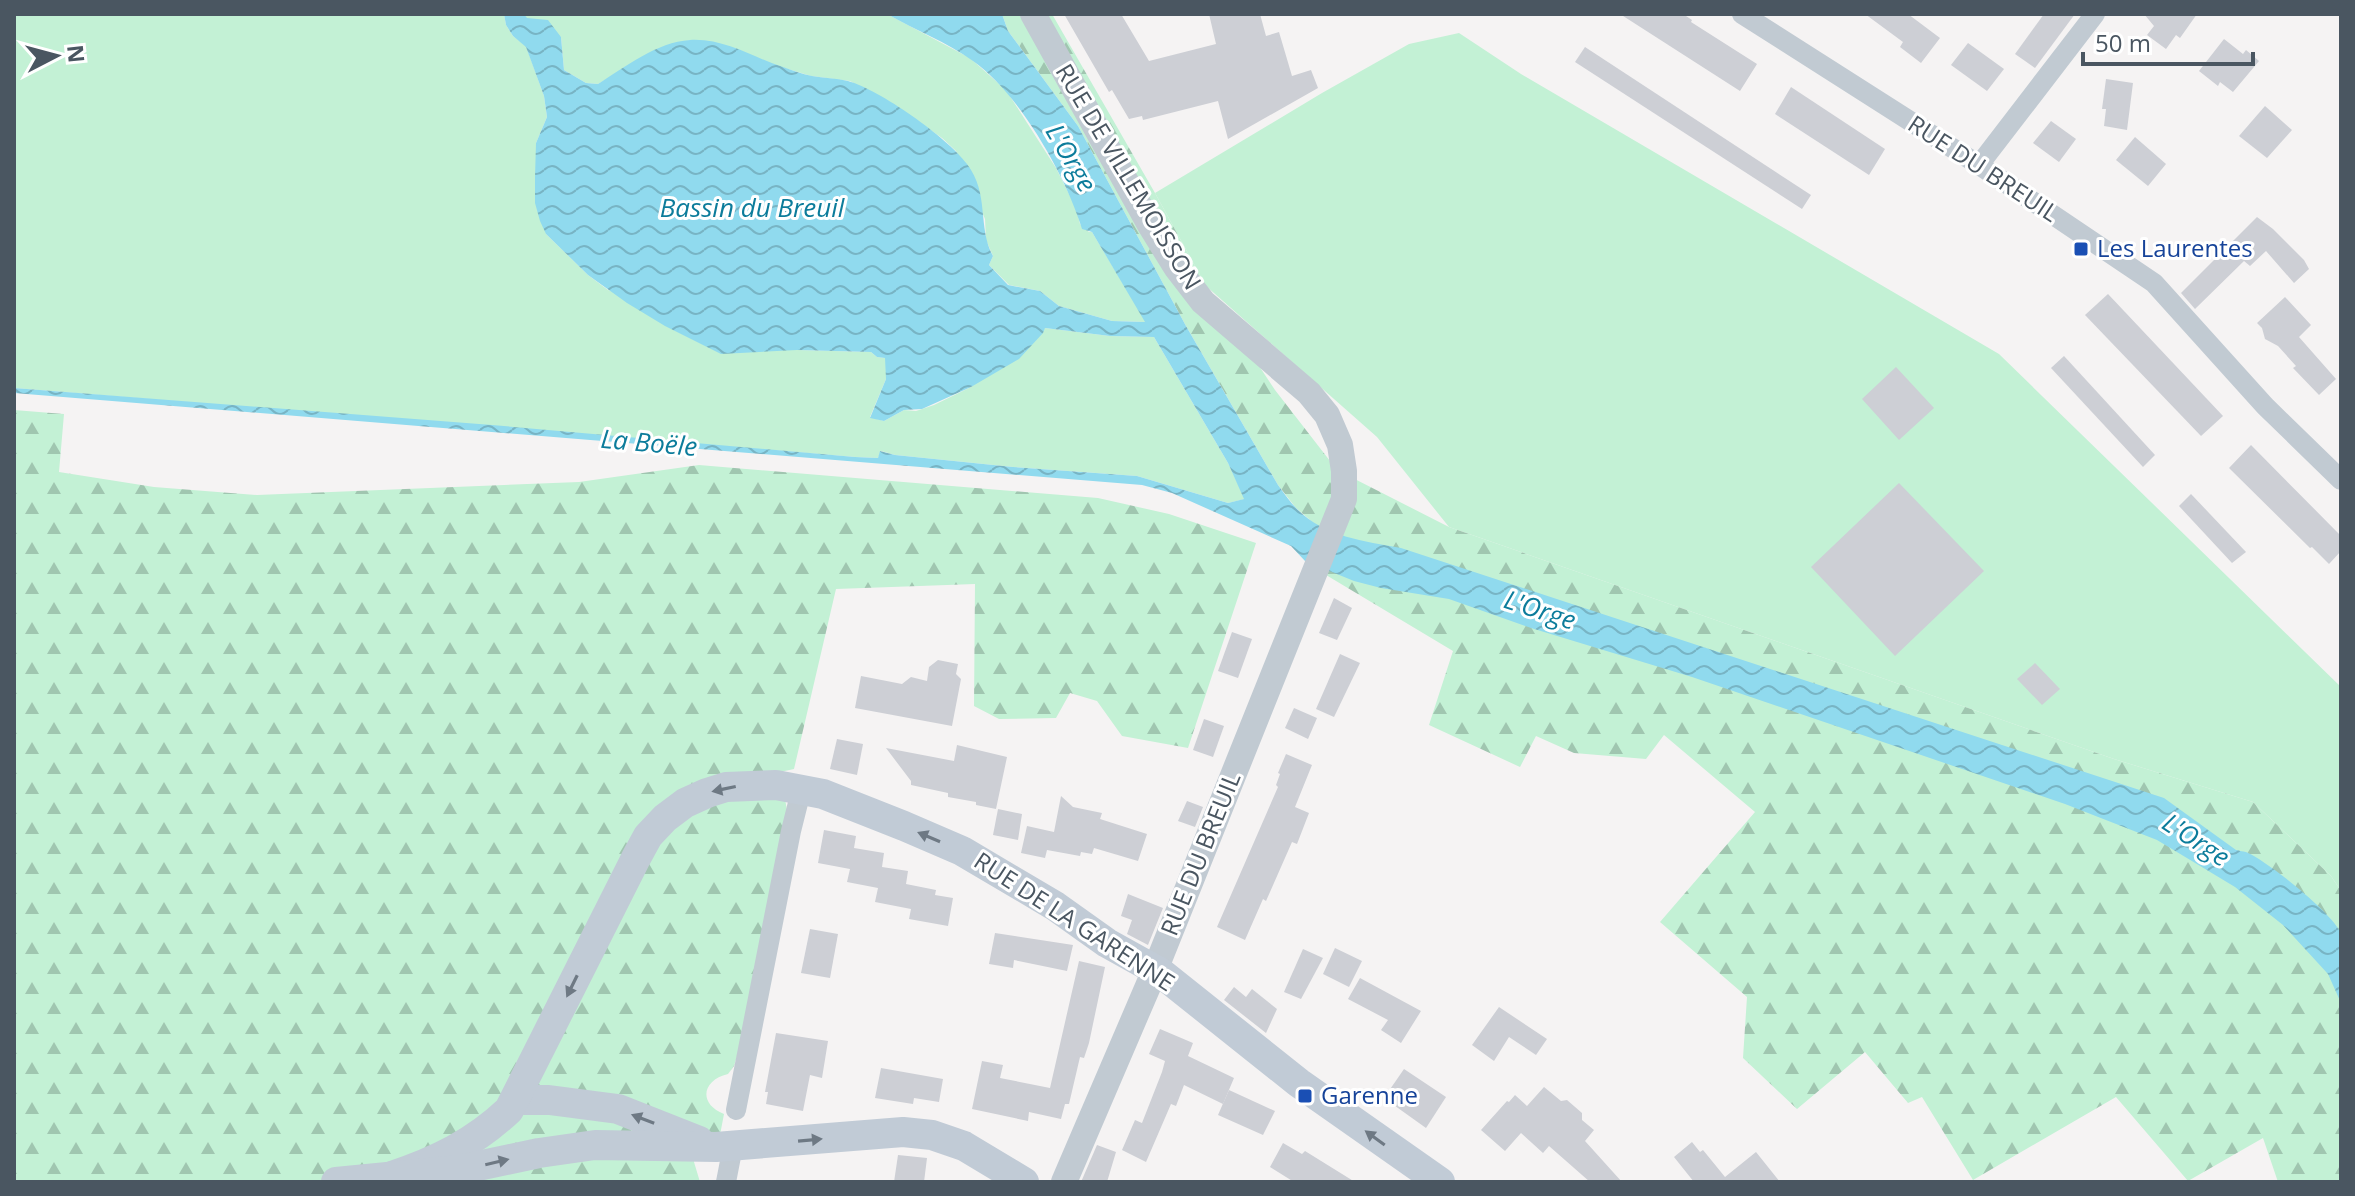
<svg xmlns="http://www.w3.org/2000/svg" width="2355" height="1196" viewBox="0 0 2355 1196" font-family="'Open Sans',sans-serif">
	<style>
		.grass { fill: #c3f1d5 }
		.forest { fill: url(#forest-firs) }
		.water { fill: url(#water-waves) }
		.building { fill: #cdcfd5 }
		.lines { fill: none; stroke-linecap: round; stroke-linejoin: round }
		.minor { stroke: #c1cad2; stroke-width: 20 }
		.tertiary { stroke: #c1cad2; stroke-width: 26 }
		.secondary { stroke: #c1cbd6; stroke-width: 30 }
		.oneway { fill: #6e7984 }
		.transit-dot { fill: #1a4fb4; stroke: #fff; stroke-width: 3 }
		.labels { text-anchor: middle; stroke-width: 6; stroke-linejoin: round; paint-order: stroke }
		.street-label { font-size: 24px; fill: #4a5661; stroke: #fff }
		.transit-label { font-size: 24px; fill: #164399; stroke: #fff; text-anchor: start }
		.water-label { font-size: 26px; font-style: italic; fill: #0c7c9b; stroke: #fff }
	</style>
	<defs>
		<pattern id="forest-firs" width="22" height="20" patternUnits="userSpaceOnUse" patternTransform="scale(2)"><rect width="22" height="20" fill="#c3f1d5"/><path d="M5 1l3.5 6h-7zM16 11l3.5 6h-7z" fill="#a0c6b0"/></pattern>
		<pattern id="water-waves" width="16" height="10" patternUnits="userSpaceOnUse" patternTransform="scale(2)"><rect width="16" height="10" fill="#90daee"/><path d="M0 5q4-4 8 0t8 0" fill="none" stroke="#78b4c4"/></pattern>
	</defs>
	<rect width="100%" height="100%" fill="#f5f3f3"/>
	<g class="grass">
		<path d="M14,14H504L506,25L513,36L526,46L544,96L547,117L536,143V157L546,234L588,275L608,290L797,350L871,352L877,357L886,358V379L870,417L884,421L904,410L916,411L934,405L971,387L1045,328L1110,336L1154,337L1228,463L1245,499L1228,503L1137,476L1013,467L895,455L881,451L878,458L855,457L14,388Z"/>
		<path d="M524,14H887L970,58L1006,90L1056,168L1076,208L1080,224L1089,232H1092L1146,322L1112,321L1059,306L1040,291L1009,285L989,265L993,256L986,240L985,219L956,151L942,138L903,111L850,81L811,76L691,40L663,47L598,84L586,83L564,70L561,37L526,18Z"/>
		<path d="M1459,33L1521,74L1999,354L2341,687V891L2331,876L2253,802L2114,759L1449,527L1377,437L1206,286L1155,193L1322,93L1409,44Z"/>
	</g>
	<g class="forest">
		<path d="M1002,14H1052L1155,193L1206,286L1275,390L1337,470L1449,527L2114,759L2253,802L2331,876L2341,891V1182H2278L2263,1138L2188,1181L2116,1097L1973,1180L1922,1097L1908,1103L1865,1052L1797,1109L1743,1058L1747,997L1660,922L1755,812L1664,735L1646,759L1574,753L1536,736L1520,767L1429,725L1453,651L1316,569V525L1296,508L1278,485L1186,326L1078,126L1008,31Z"/>
		<path d="M14,410L64,414L59,472L154,487L257,495L579,482L699,465L1098,498L1169,514L1256,543L1188,748L1122,736L1097,701L1070,693L1056,718L999,719L974,706L975,584L836,589L794,769L780,772L787,810L738,1053L734,1066L728,1074C702,1080 698,1104 724,1114L720,1135L699,1133L694,1162L700,1182H14Z"/>
	</g>
	<path class="water" d="M504,14H524L527,18L548,20L561,37L564,70L586,83L598,84C625,67 657,42 690,40C724,38 752,57 783,67C792,70 802,74 812,76C824,78 836,78 848,81C880,90 947,137 967,164C990,194 977,227 993,256L989,265L1008,285L1040,291L1059,306L1112,321L1145,322L1092,232L1082,229C1066,176 1019,93 973,61C947,42 915,30 887,14H957L962,16L965,14H1002L1008,31L1078,126L1186,326L1278,485C1284,493 1290,502 1297,509C1325,537 1364,541 1401,548L2164,798L2236,850C2236,850 2247,852 2248,853C2267,861 2335,915 2341,934C2344,945 2341,988 2341,1003L2328,974L2283,925L2235,887L2157,840L2065,804L1692,677L1531,628L1449,599L1381,588L1354,581L1305,561L1291,546L1172,493L1142,485L14,393V388L492,425L855,457L878,458L880,451L895,455L1013,467L1137,476L1228,503L1244,499L1228,463L1154,337L1110,336L1045,328L1043,333L1019,359L971,387L922,409L904,410L884,421L870,418L886,379L885,358L877,357L871,352L797,350L721,354L665,326L627,303L588,275L546,234L540,221L535,203V177L536,143L547,117L544,96L526,47L513,36L506,25Z"/>
	<g class="building">
		<path d="M1064,14H1121L1149,61L1216,44L1209,14H1260L1266,36L1279,32L1292,76L1311,70L1318,88L1228,139L1218,101L1143,120L1142,116L1129,119L1112,90L1109,92Z"/>
		<path d="M1620,14H1683L1692,20L1691,22L1757,64L1740,91Z"/>
		<path d="M1865,14H1908L1940,38L1921,63L1900,47L1903,42Z"/>
		<path d="M2044,14H2075L2035,68L2015,54Z"/>
		<path d="M2144,14H2197L2180,38L2176,35L2166,49L2147,35L2154,26Z"/>
		<path d="M2224,39L2243,54L2246,50L2259,61L2233,92L2220,82L2218,86L2199,71Z"/>
		<path d="M1968,43L2004,69L1987,91L1951,65Z"/>
		<path d="M1585,47L1811,195L1802,209L1575,62Z"/>
		<path d="M2106,79L2133,83L2127,130L2104,126L2106,109H2102Z"/>
		<path d="M1791,87L1885,149L1869,175L1775,114Z"/>
		<path d="M2265,106L2292,130L2267,158L2239,136Z"/>
		<path d="M2051,121L2076,139L2059,162L2033,143Z"/>
		<path d="M2135,137L2166,164L2148,186L2116,160Z"/>
		<path d="M2257,217L2273,229L2304,260L2309,269L2294,283L2266,251L2250,266L2244,261L2195,309L2181,293Z"/>
		<path d="M2108,294L2223,416L2201,436L2085,315Z"/>
		<path d="M2285,297L2311,325L2299,337L2336,379L2319,395L2293,368L2296,366L2278,346L2265,339L2262,328L2257,323Z"/>
		<path d="M2064,356L2155,455L2143,467L2051,368Z"/>
		<path d="M1896,367L1934,408L1899,440L1862,399Z"/>
		<path d="M2251,445L2341,536V551L2329,564L2312,547L2310,548L2229,468Z"/>
		<path d="M1899,483L1984,571L1895,656L1811,567Z"/>
		<path d="M2191,494L2246,552L2232,563L2179,506Z"/>
		<path d="M1334,598L1352,608L1337,640L1319,633Z"/>
		<path d="M1232,632L1252,639L1238,678L1218,671Z"/>
		<path d="M1340,654L1360,663L1334,717L1316,709Z"/>
		<path d="M938,660L958,664L956,674L961,679L952,726L855,708L861,676L902,684L911,677L927,681L929,667Z"/>
		<path d="M2035,663L2060,689L2042,705L2017,679Z"/>
		<path d="M1294,708L1317,718L1308,739L1285,728Z"/>
		<path d="M1204,719L1224,726L1213,757L1193,750Z"/>
		<path d="M837,739L863,744L857,775L830,769Z"/>
		<path d="M957,745L1007,757L996,809L976,805V802L948,797V793L911,785V781L886,748L954,761Z"/>
		<path d="M1286,754L1312,765L1295,807L1309,813L1297,844L1292,842L1266,901L1263,899L1245,940L1217,927L1278,787L1276,785L1280,774L1278,773Z"/>
		<path d="M1061,796L1073,807L1102,813L1100,819L1147,834L1138,861L1094,848L1092,854L1081,852L1080,856L1047,850L1045,858L1021,853L1027,826L1054,832Z"/>
		<path d="M1187,801L1203,807L1195,827L1178,821Z"/>
		<path d="M998,809L1022,814L1018,840L993,835Z"/>
		<path d="M824,830L856,836L854,848L884,853L882,867L908,871L906,884L936,890L935,895L953,898L948,926L909,919L911,909L875,902L878,888L847,882L850,869L818,863Z"/>
		<path d="M1128,894L1163,908L1148,945L1127,934L1132,920L1121,916Z"/>
		<path d="M810,929L838,934L830,978L801,973Z"/>
		<path d="M995,933L1073,945L1067,971L1014,960L1013,968L989,964Z"/>
		<path d="M1335,948L1362,961L1349,987L1323,974Z"/>
		<path d="M1303,949L1323,958L1301,999L1284,992Z"/>
		<path d="M1079,961L1105,967L1089,1043L1084,1058L1080,1057L1069,1104H1065L1061,1119L1029,1112L1028,1121L972,1109L982,1061L1003,1065L1000,1078L1050,1088Z"/>
		<path d="M1360,978L1421,1011L1401,1043L1381,1030L1388,1020L1348,999Z"/>
		<path d="M1234,987L1246,997L1252,989L1277,1009L1266,1033L1224,1000Z"/>
		<path d="M1499,1007L1547,1039L1536,1055L1509,1037L1494,1061L1472,1045Z"/>
		<path d="M1160,1029L1193,1043L1188,1056L1234,1078L1223,1104L1184,1085L1176,1106L1171,1104L1146,1162L1122,1150L1135,1120L1142,1123L1162,1072L1165,1061L1149,1054Z"/>
		<path d="M776,1033L828,1041L822,1078L810,1075L803,1111L766,1104L768,1092H765Z"/>
		<path d="M881,1068L943,1079L939,1102L914,1098L913,1104L875,1098Z"/>
		<path d="M1404,1069L1446,1097L1426,1128L1384,1098Z"/>
		<path d="M1544,1087L1561,1101L1567,1100L1582,1113V1120L1594,1130L1585,1141L1622,1182H1590L1549,1146L1543,1153L1521,1133L1505,1151L1481,1130L1507,1101L1509,1102L1515,1095L1527,1106Z"/>
		<path d="M1229,1090L1275,1111L1263,1135L1218,1115Z"/>
		<path d="M1692,1142L1700,1152L1703,1150L1725,1177L1756,1152L1780,1182H1694L1674,1157Z"/>
		<path d="M1283,1143L1302,1154L1305,1151L1355,1182H1294L1270,1167Z"/>
		<path d="M1097,1145L1116,1152L1107,1182H1081Z"/>
		<path d="M898,1155L927,1158L924,1182H894Z"/>
	</g>
	<g class="lines">
		<g class="minor">
			<path d="M1742,14L1979,165L2154,283L2265,406L2341,480"/>
			<path d="M1979,165L2095,14"/>
			<path d="M736,1110L791,831L801,791"/>
			<path d="M726,1182L733,1146"/>
		</g>
		<path class="tertiary" d="M1033,14L1150,225L1176,267L1203,302L1309,393L1327,415L1340,445L1344,471V499L1155,970L1064,1182"/>
		<g class="secondary">
			<path d="M515,1100H549L618,1109L699,1141"/>
			<path d="M392,1176C437,1161 474,1143 509,1110L636,858L648,836L665,818L685,803L707,793L726,787L776,785L823,794L904,826L962,851L1055,906L1107,943L1161,973L1299,1083L1440,1182"/>
			<path d="M336,1182L459,1170L539,1153L595,1145L716,1147L903,1132L932,1135L964,1146L1024,1182"/>
		</g>
	</g>
	<defs><path id="oneway-solid" d="M-6-.8H1V-3.2L6.5 0L1 3.2V.8H-6Z" transform="scale(2)"/></defs>
	<g class="oneway">
		<use href="#oneway-solid" transform="translate(724 789) rotate(168)"/>
		<use href="#oneway-solid" transform="translate(929 837) rotate(-157)"/>
		<use href="#oneway-solid" transform="translate(572 986) rotate(116)"/>
		<use href="#oneway-solid" transform="translate(643 1119) rotate(-159)"/>
		<use href="#oneway-solid" transform="translate(1375 1138) rotate(-144)"/>
		<use href="#oneway-solid" transform="translate(810 1140) rotate(-5)"/>
		<use href="#oneway-solid" transform="translate(497 1162) rotate(-13)"/>
	</g>
	<g class="transit-dot">
		<rect x="2073" y="241" width="16" height="16" rx="4"/>
		<rect x="1297" y="1088" width="16" height="16" rx="4"/>
	</g>
	<g class="labels">
		<g class="street-label">
			<text transform="translate(1983 169) rotate(33)" y="8">RUE DU BREUIL</text>
			<text transform="translate(1128 177) rotate(59)" y="8">RUE DE VILLEMOISSON</text>
			<text transform="translate(1201 854) rotate(-68)" y="8">RUE DU BREUIL</text>
			<text transform="translate(1074 922) rotate(33)" y="8">RUE DE LA GARENNE</text>
		</g>
		<g class="transit-label">
			<text x="2097" y="257">Les Laurentes</text>
			<text x="1321" y="1104">Garenne</text>
		</g>
		<g class="water-label">
			<text transform="translate(1071 158) rotate(60)" y="9">L'Orge</text>
			<text x="752" y="217">Bassin du Breuil</text>
			<text transform="translate(649 443) rotate(5)" y="9">La Boële</text>
			<text transform="translate(1540 610) rotate(18)" y="9">L'Orge</text>
			<text transform="translate(2196 840) rotate(33)" y="9">L'Orge</text>
		</g>
	</g>
	<rect width="2355" height="1196" fill="none" stroke="#4a5661" stroke-width="32"/>
	<g transform="translate(56 56) rotate(84)" stroke="#ffffff" stroke-width="6" paint-order="stroke">
	<path d="M0-6L14 30L0 20L-14 30Z" fill="#4a5661"/>
	<text y="-12" font-size="22" font-weight="bold" text-anchor="middle" fill="#4a5661">N</text>
	</g>
	<path d="M2083 52v12h170v-12" fill="none" stroke="#4a5661" stroke-width="4"/>
	<text x="2095" y="52" font-size="24" fill="#4a5661" stroke="#ffffff" stroke-width="6" paint-order="stroke">50 m</text>
</svg>
